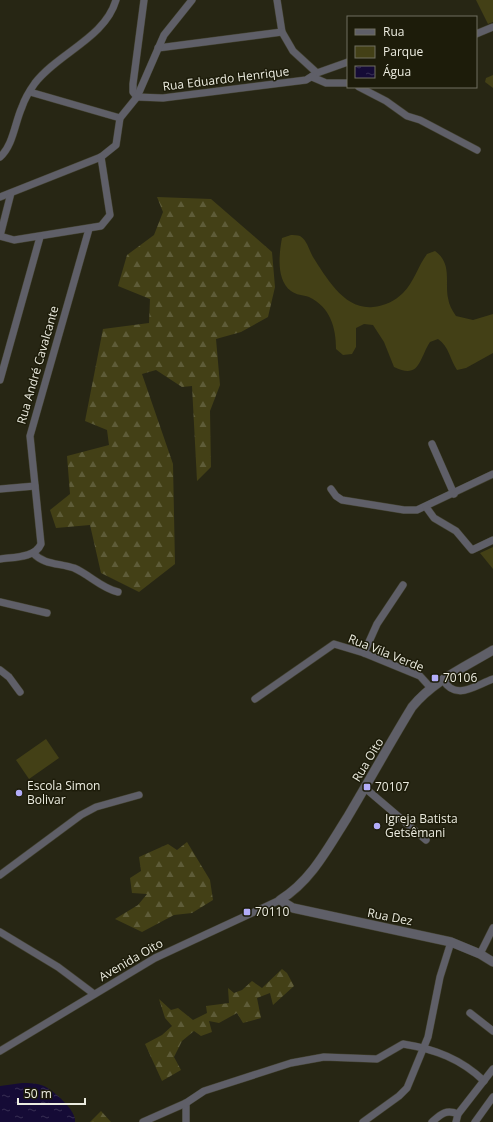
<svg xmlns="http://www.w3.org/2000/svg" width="493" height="1122" viewBox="0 0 493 1122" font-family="'Open Sans',sans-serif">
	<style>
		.green { fill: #434016 }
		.forest { fill: url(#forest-firs) }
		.water { fill: url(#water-ripples) }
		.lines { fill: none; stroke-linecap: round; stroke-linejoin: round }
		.minor-casing { stroke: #434231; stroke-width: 8 }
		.tertiary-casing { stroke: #434231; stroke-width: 10 }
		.minor { stroke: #5f5f68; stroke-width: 7 }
		.tertiary { stroke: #5f5f68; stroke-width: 9 }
		.poi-dot { fill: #b3adf9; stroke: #1d1c0a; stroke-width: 1.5 }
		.labels { text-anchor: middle; stroke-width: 3; stroke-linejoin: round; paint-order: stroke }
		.street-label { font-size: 12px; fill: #ecece0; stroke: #1d1c0a }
		.poi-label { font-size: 12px; fill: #ecece0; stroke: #1d1c0a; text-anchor: start }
	</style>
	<defs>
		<pattern id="forest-firs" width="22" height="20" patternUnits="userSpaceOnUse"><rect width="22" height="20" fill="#434016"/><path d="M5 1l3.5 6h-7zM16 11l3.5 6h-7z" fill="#5e5c38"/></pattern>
		<pattern id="water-ripples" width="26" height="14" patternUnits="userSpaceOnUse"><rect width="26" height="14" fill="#150b36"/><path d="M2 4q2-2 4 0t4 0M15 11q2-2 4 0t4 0" fill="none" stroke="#372f53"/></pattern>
	</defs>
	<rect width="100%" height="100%" fill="#272614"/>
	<g class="green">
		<path d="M476,0H493V22L488,24Z"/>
		<path d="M493,75V88L485,82L486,78Z"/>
		<path d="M291,235C293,235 298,235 300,236C307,240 309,250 313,257C326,277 344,310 373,307C384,306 395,301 403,293C414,282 418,266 427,254L435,251C452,263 445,281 448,298C449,305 452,310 456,316L473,320L493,314V353L466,368L457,370C450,360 449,346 438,339L430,342C419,359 420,380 394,367L384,342L373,325L364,324L356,328V347L352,354L343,355L336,349C336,327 330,307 309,297C303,295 296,295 291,291C276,280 279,254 282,238Z"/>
		<path d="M493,547V569L480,553Z"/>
		<path d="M46,739L59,758L29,779L16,760Z"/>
	</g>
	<g class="forest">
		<path d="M157,197L211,199L272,252L275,287L268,317L241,332L216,339L220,385L210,411L211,467L197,481L192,386L182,387L156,370L142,374L173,464L175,564L139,592L101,573L90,525L56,528L50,510L70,494L67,456L109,445L107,430L85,421L103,329L149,323L150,299L118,286L127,255L154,235L163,212Z"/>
		<path d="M187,842L210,880L213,900L192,913L174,915L142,932L115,919L138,905L147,894L132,893L130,878L141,871L139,857L168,844L177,850Z"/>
		<path d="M282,969L287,973L294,986L273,1005L270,993L257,998L261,1018L243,1023L237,1013L219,1023L209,1021L212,1032L201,1036L194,1031L182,1041L174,1057L181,1070L162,1081L145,1044L162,1035L172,1026L165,1018L159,999L171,1010L178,1008L193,1020L207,1013L206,1006L229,1003L228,988L234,993L242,990L252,981L262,988Z"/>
		<path d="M101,1111L111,1122H90Z"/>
	</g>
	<path class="water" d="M22,1083C30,1083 36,1083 44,1086C53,1090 77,1111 75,1122H0V1086Z"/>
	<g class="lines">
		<defs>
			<g id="minor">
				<path d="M144,0L133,84V92L137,97L163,98L306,80L317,73L348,62"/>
				<path d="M277,0L282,32L293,51L317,73"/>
				<path d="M476,34L493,27"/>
				<path d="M158,48L282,32"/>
				<path d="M312,77L326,83H348"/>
				<path d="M359,87L386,101L407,116L420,120L477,150"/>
				<path d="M30,92L120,118"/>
				<path d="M0,157C13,146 15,122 22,107C25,98 30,90 35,83C58,53 105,38 116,0"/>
				<path d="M0,197L101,157L116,145L120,118L137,97L164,35L192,0"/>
				<path d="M0,236L14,240L101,226L110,215L101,157"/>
				<path d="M0,236L11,193"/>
				<path d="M0,380L40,237"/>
				<path d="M432,444L454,494"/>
				<path d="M0,489L35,486"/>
				<path d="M331,489L336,496L342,500L404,510H417L493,474"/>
				<path d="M426,507L434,518L456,531L472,550L493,540"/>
				<path d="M33,553C44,565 59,563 74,568C90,575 101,588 118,592"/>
				<path d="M0,559C14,557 35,558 41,544L30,436L89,229"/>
				<path d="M0,602L47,613"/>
				<path d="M364,653L377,624L403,585"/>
				<path d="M0,670L9,677L20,692"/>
				<path d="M443,680C456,701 474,686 493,679"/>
				<path d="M255,699L334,644L364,653L420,676L430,687"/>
				<path d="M365,788L426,840"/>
				<path d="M0,875L81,815L96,807L139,795"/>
				<path d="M0,932L58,967L94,994"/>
				<path d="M480,954L493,928"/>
				<path d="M470,1013L493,1031"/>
				<path d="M0,1051L155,958L280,900"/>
				<path d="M186,1103V1122"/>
				<path d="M143,1122L186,1103L204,1091L291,1063L324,1057L377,1059L403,1044C435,1049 461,1059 484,1081"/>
				<path d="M363,1122L399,1096L407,1088L428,1037L440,977L451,942"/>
				<path d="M432,1122C441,1114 446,1109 458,1114"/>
				<path d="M456,1122L458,1114L493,1069"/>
				<path d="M475,1122L493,1097"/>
			</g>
			<path id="tertiary" d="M493,650C465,667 433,681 412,707C390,743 369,781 347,818C328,848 311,881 280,900L293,908L451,942L480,954L493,962"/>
		</defs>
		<use href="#minor" class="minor-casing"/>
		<use href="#tertiary" class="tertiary-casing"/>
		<use href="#minor" class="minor"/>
		<use href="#tertiary" class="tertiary"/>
	</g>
	<g class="poi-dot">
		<rect x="431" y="674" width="8" height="8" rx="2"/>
		<rect x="363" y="783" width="8" height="8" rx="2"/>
		<circle cx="19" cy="793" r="4"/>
		<circle cx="377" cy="826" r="4"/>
		<rect x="243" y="908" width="8" height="8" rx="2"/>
	</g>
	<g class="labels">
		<g class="street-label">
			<text transform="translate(226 79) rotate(-7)" y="4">Rua Eduardo Henrique</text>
			<text transform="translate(38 365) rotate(-74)" y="4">Rua André Cavalcante</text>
			<text transform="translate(386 653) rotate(22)" y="4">Rua Vila Verde</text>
			<text transform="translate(368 760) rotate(-59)" y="4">Rua Oito</text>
			<text transform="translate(390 917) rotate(11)" y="4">Rua Dez</text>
			<text transform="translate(131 960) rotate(-30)" y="4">Avenida Oito</text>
		</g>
		<g class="poi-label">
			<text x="443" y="682">70106</text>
			<text x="27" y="790">Escola Simon<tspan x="27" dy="14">Bolivar</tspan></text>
			<text x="375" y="791">70107</text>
			<text x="385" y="823">Igreja Batista<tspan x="385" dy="14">Getsêmani</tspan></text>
			<text x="255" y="916">70110</text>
		</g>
	</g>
	<rect x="347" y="16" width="130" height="72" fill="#1d1c0a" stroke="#706f60"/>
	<rect x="355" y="29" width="20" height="6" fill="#5f5f68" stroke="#706f60"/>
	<text x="383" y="36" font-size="12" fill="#ecece0">Rua</text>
	<rect x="355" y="46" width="20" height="12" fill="#434016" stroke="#706f60"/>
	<text x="383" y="56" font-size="12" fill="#ecece0">Parque</text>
	<rect x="355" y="66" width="20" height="12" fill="url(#water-ripples)" stroke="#706f60"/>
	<text x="383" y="76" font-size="12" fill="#ecece0">Água</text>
	<path d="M18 1098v6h67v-6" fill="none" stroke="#ecece0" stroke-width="2"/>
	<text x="24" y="1098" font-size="12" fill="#ecece0" stroke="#1d1c0a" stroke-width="3" paint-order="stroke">50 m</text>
</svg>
